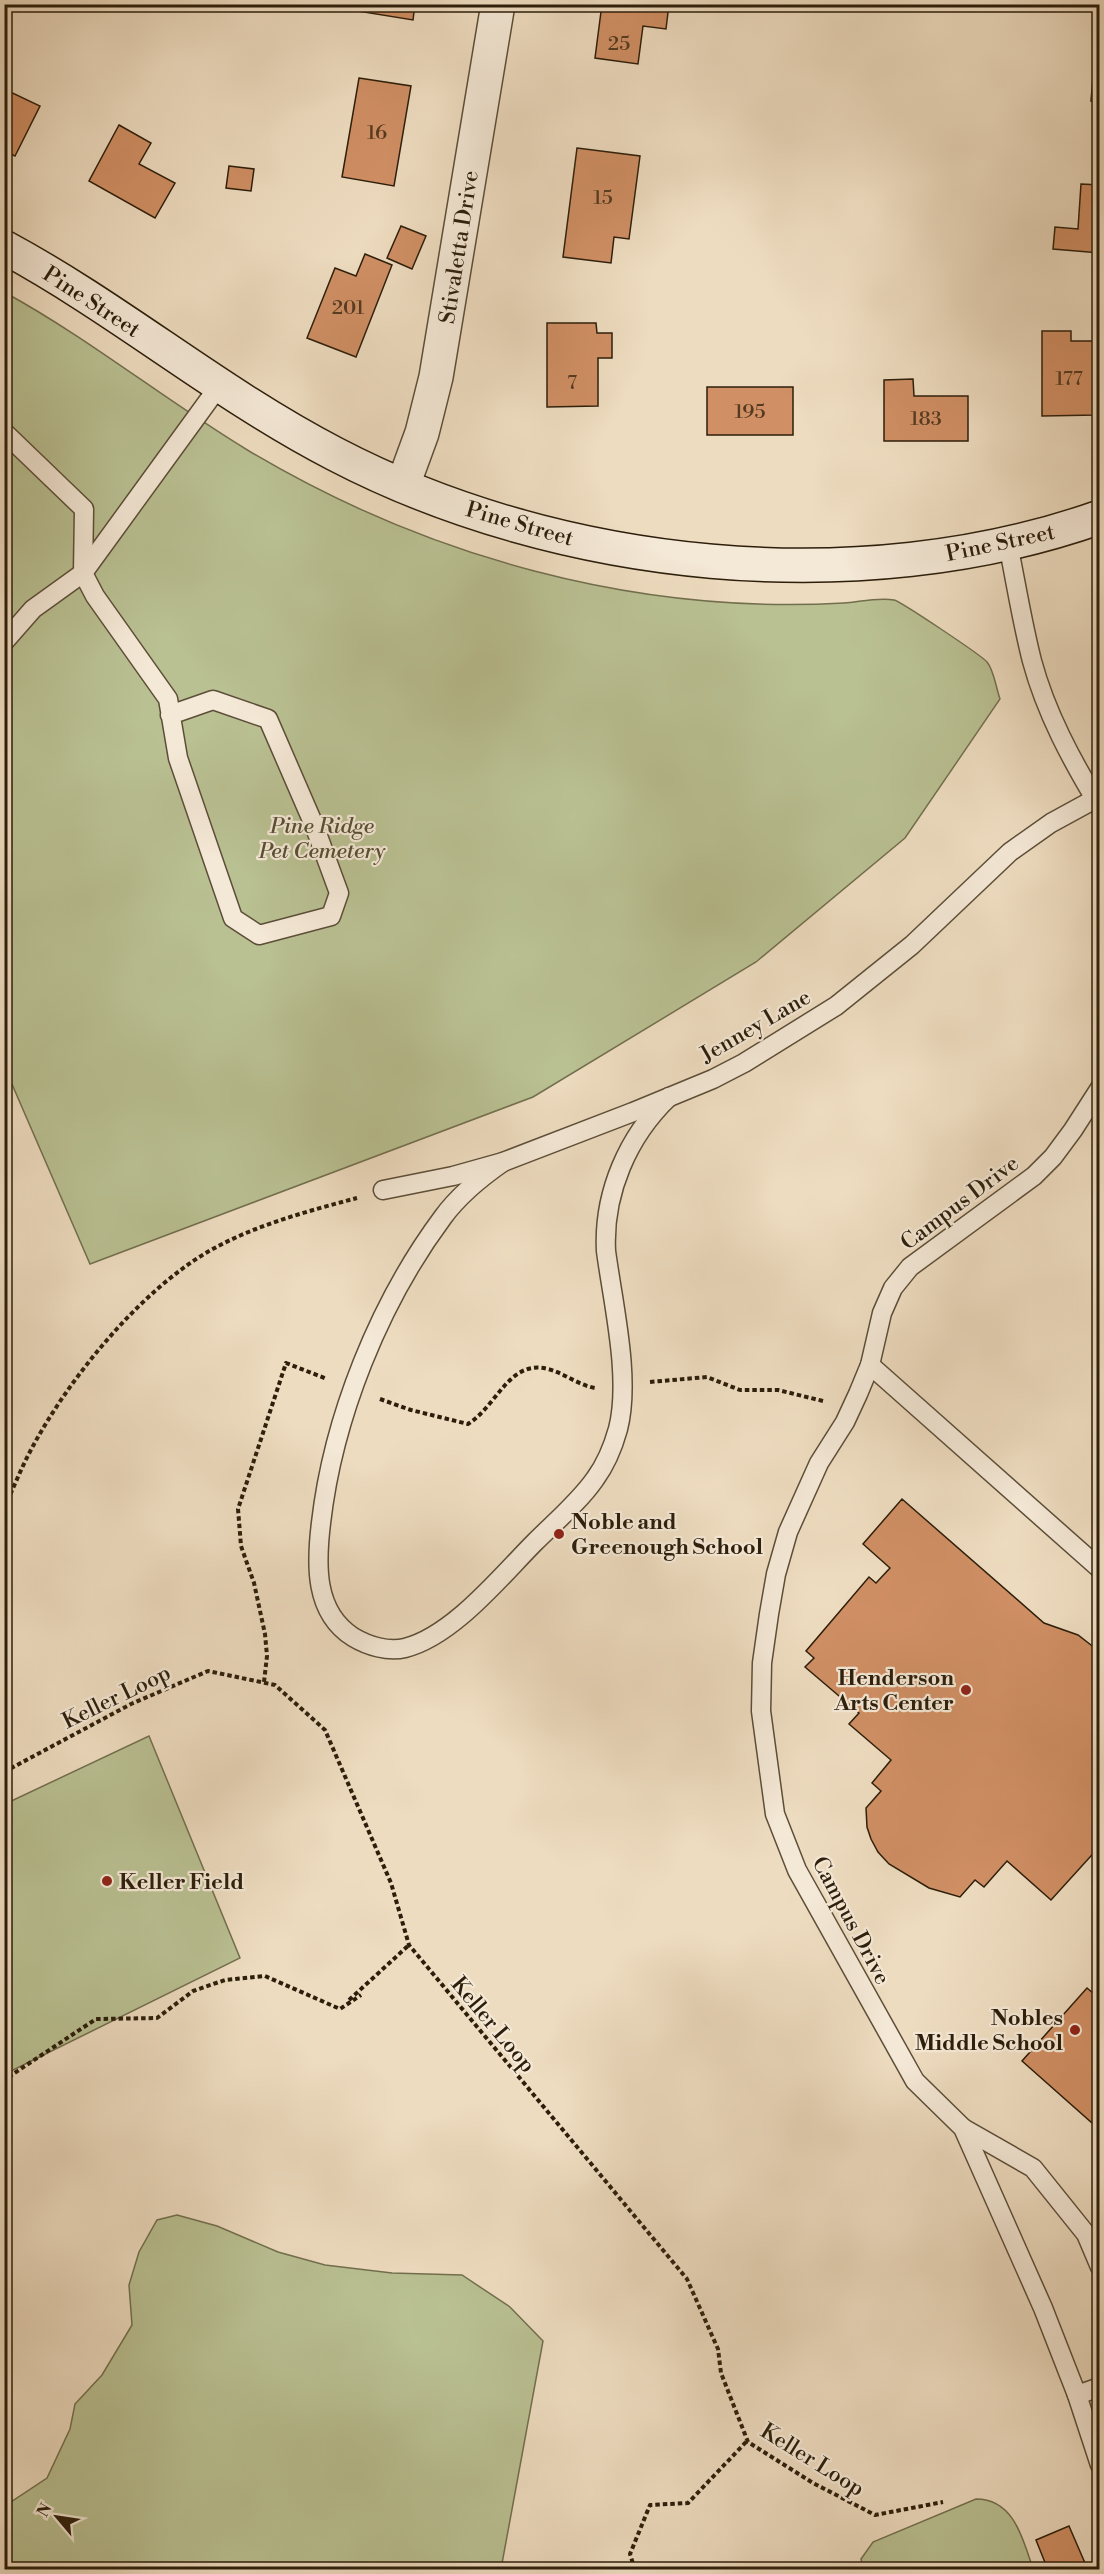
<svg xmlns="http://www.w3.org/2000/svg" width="1104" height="2574" viewBox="0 0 1104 2574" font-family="'Libre Bodoni',serif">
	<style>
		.green { fill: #b9c092; stroke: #726f4e; stroke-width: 1.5 }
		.building { fill: #d08f64; stroke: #2c1e0b; stroke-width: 1.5 }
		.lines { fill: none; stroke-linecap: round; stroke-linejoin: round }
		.lane-casing { stroke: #5c4e38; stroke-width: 21 }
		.street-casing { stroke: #5c4e38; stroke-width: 36 }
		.secondary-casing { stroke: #2c1e0b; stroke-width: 36 }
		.path { stroke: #2c1e0b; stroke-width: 4; stroke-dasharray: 4.5 3; stroke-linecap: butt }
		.lane { stroke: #f4e8d6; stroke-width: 18 }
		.street { stroke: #f4e8d6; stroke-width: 33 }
		.secondary { stroke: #f4e8d6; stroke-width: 33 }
		.poi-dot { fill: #8f2418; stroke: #f4e8d6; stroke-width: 2 }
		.labels { text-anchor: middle; stroke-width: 4.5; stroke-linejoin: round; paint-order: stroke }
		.number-label { font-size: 20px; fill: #553a21 }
		.street-label { font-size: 22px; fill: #2c1e0b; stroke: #f4e8d6 }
		.park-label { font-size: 22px; font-style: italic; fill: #564f34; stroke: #f4e8d6 }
		.poi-label { font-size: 22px; font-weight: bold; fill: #2c1e0b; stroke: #f4e8d6; text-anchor: start }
	</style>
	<rect width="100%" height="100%" fill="#eedcc0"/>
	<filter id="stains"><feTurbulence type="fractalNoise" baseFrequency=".00333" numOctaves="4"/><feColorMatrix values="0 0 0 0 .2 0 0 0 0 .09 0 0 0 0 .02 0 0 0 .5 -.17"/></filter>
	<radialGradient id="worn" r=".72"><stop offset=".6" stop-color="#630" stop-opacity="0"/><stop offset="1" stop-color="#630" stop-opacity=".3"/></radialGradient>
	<g class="green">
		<path d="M4,292C90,339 166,401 249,451C427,557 636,615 844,603C859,602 878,597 894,600C900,601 981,655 987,662C994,670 996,688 1000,699L905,838L756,962L533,1097L90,1264L5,1068Z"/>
		<path d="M149,1736L240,1958L5,2074V1804Z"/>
		<path d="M177,2215L217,2226L278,2252L325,2265L392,2273L462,2275L510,2307L543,2341L501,2569H5V2506L47,2478L70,2429L75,2404L102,2375L132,2325L129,2285L139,2252L157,2220Z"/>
		<path d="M976,2499C1014,2499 1023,2539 1033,2569H863L861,2559L873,2542Z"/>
	</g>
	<g class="building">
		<path d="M352,4H415L413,20L351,10Z"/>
		<path d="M602,4H669L666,29L643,26L638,64L595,58Z"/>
		<path d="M1020,4H1049V10L1019,9Z"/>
		<path d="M1097,30H1100V102L1091,101Z"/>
		<path d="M359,78L411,86L394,186L342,177Z"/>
		<path d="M4,89L40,106L15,156L4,151Z"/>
		<path d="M119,125L151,143L139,164L175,183L155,218L89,181Z"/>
		<path d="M577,148L640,156L629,239L614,237L611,263L563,257Z"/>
		<path d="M229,166L254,169L251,191L226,188Z"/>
		<path d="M1081,184L1100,185V253L1053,249L1055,227L1078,229Z"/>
		<path d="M401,226L426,236L412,269L387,258Z"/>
		<path d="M365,254L392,265L356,357L307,338L335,268L356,276Z"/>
		<path d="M547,323H596L597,333H612V358H598V406L547,407Z"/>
		<path d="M1042,331H1071V341H1097V415L1042,416Z"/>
		<path d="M913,379L914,396H968V441H884V380Z"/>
		<rect x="707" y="387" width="86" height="48"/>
		<path d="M902,1499L1044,1623L1078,1635L1100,1652V1846L1051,1900L1007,1861L984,1887L975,1880L960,1897L929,1888L889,1864L878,1852L871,1839L867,1827L866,1808L881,1791L872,1783L891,1760L849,1724L859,1713L805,1667L814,1658L806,1651L869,1577L876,1583L890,1568L863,1544Z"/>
		<path d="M1087,1988L1100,1999V2130L1022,2061Z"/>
		<path d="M1069,2526L1088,2570H1048L1036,2540Z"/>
	</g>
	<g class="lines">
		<defs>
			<g id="lane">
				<path d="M4,432L84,509L83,573L95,596L168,699L178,758L233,918L259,935L331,916L339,893L314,825L268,719L213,700L170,715"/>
				<path d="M1008,544C1016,583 1022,622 1032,661C1046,713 1072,761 1100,807"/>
				<path d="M4,642L33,609L83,573L219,386"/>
				<path d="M1100,1088L1073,1130L1053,1157L1034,1176L910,1267L893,1288L882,1313L870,1365L858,1394L845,1422L819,1463L788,1532L776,1574L769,1614L762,1663L761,1711L775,1814L797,1870L915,2081L963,2128L1043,2308L1077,2395L1100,2465"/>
				<path d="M503,1162C480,1178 459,1195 443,1217C379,1303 333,1418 321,1523C316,1564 314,1612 353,1637C368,1646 388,1652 405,1648C453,1636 501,1576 535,1542C555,1522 579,1502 595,1479C606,1464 613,1447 618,1429C631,1378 613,1304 606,1251C603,1193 628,1136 669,1097"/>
				<path d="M383,1190L453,1176L503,1162L633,1112L713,1079L744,1063L836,1006L912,945L1010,852L1051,823L1095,799"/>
				<path d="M870,1365L1100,1569"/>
				<path d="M963,2128L1033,2168L1086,2234L1100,2267"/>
				<path d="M1077,2395L1100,2387"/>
			</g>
			<path id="street" d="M403,485L422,433L436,377L498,4"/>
			<path id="secondary" d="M4,247C119,309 219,394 335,454C559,571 860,602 1100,517"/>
		</defs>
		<use href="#lane" class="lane-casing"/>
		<use href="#street" class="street-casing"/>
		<use href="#secondary" class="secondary-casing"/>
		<g class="path">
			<path d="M650,1382L707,1377L740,1390H778L823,1401"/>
			<path d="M380,1399L411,1410L468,1424C498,1405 509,1359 548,1369C564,1373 578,1385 595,1388"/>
			<path d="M4,1508C14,1487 22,1466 33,1446C67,1383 124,1312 182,1269C232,1231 297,1214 357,1198"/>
			<path d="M264,1682L267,1656L265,1634L254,1583L241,1546L238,1509L286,1363L327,1379"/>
			<path d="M4,1772L131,1704L208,1671L275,1685L325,1730L391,1883L409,1945L687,2279L718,2349L721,2373L748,2442L813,2483L875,2515L943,2502"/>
			<path d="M349,2000L409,1945"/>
			<path d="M4,2083L10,2076L96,2019L157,2018L193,1991L225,1980L265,1976L340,2009L361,1995"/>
			<path d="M635,2570L630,2554L650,2505L688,2503L747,2441"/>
		</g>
		<use href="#lane" class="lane"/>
		<use href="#street" class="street"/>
		<use href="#secondary" class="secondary"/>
	</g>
	<g class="poi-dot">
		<circle cx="559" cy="1534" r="6"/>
		<circle cx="966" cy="1690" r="6"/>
		<circle cx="107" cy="1881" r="6"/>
		<circle cx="1075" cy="2030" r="6"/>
	</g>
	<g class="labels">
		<g class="number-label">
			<text x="619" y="50">25</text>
			<text x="377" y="139">16</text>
			<text x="603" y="204">15</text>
			<text x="348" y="314">201</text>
			<text x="1069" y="385">177</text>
			<text x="572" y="389">7</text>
			<text x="750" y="418">195</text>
			<text x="926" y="425">183</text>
		</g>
		<g class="street-label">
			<text transform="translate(458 247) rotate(-81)" y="8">Stivaletta Drive</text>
			<text transform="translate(92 301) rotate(33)" y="8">Pine Street</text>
			<text transform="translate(520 523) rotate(16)" y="8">Pine Street</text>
			<text transform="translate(1000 542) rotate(-12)" y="8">Pine Street</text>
			<text transform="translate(755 1025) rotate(-30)" y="8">Jenney Lane</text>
			<text transform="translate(959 1202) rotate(-37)" y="8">Campus Drive</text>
			<text transform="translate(116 1696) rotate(-26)" y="8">Keller Loop</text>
			<text transform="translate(852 1920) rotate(62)" y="8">Campus Drive</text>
			<text transform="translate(494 2024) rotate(50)" y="8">Keller Loop</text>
			<text transform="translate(813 2459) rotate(32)" y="8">Keller Loop</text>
		</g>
		<g class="park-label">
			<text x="322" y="833">Pine Ridge<tspan x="322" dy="25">Pet Cemetery</tspan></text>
		</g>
		<g class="poi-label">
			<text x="571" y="1529">Noble and<tspan x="571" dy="25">Greenough School</tspan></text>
			<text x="954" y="1685" text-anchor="end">Henderson<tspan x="954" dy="25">Arts Center</tspan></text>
			<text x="119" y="1889">Keller Field</text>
			<text x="1063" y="2025" text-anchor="end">Nobles<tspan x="1063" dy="25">Middle School</tspan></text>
		</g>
	</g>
	<rect width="1104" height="2574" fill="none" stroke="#eedcc0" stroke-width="24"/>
	<rect x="6" y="6" width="1092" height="2562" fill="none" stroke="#2c1e0b" stroke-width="3"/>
	<rect x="12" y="12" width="1080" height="2550" fill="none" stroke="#2c1e0b" stroke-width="1.5"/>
	<g transform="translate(57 2517) rotate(299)" stroke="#f4e8d6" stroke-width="4.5" paint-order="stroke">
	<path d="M0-4.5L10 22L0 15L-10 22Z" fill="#2c1e0b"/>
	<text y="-9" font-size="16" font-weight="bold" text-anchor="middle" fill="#2c1e0b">N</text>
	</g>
	<rect width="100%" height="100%" filter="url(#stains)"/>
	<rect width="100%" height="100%" fill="url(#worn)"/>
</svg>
